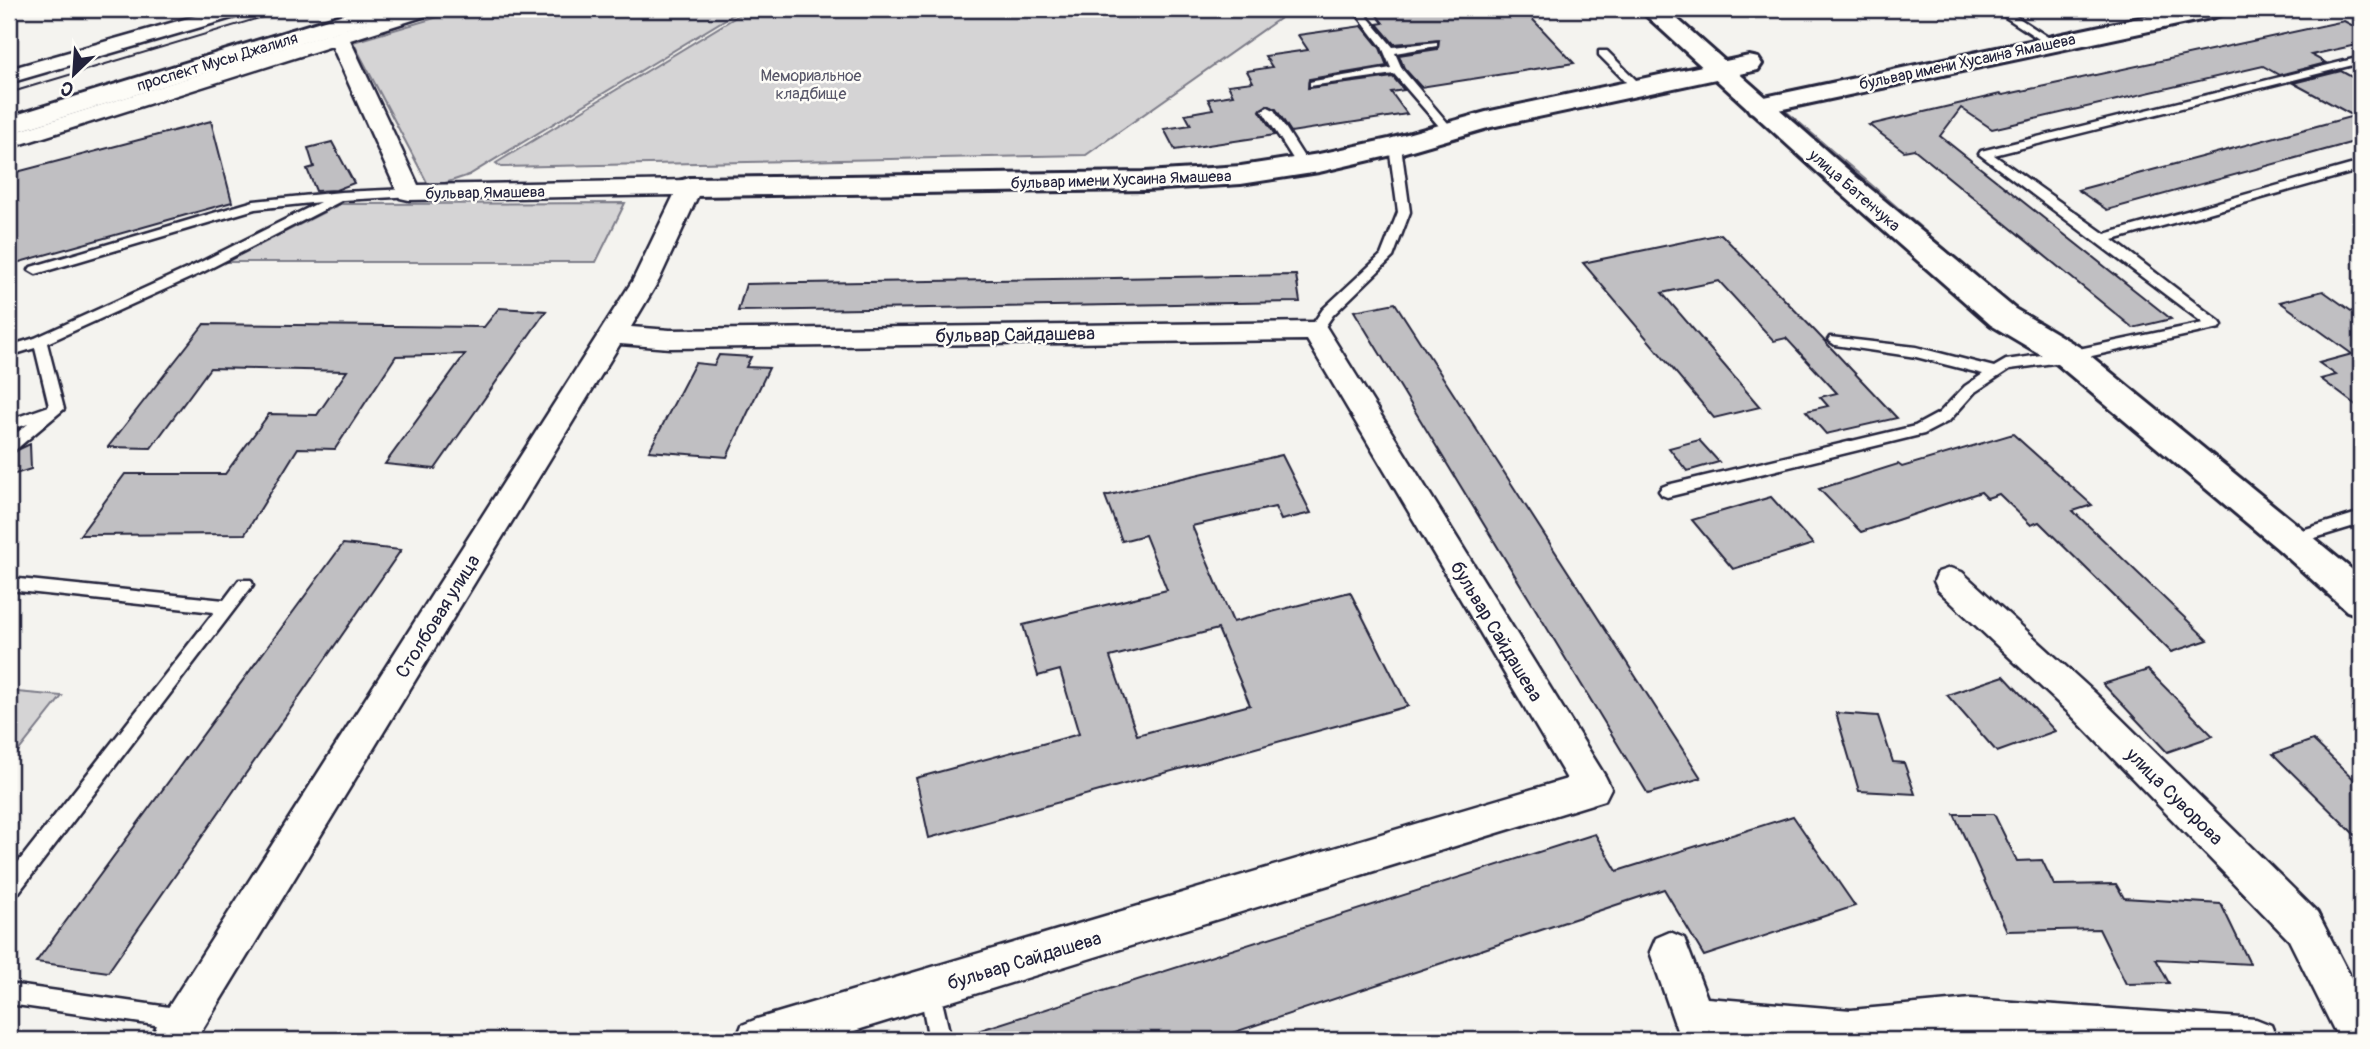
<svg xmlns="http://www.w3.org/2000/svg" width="2370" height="1049" viewBox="0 0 2370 1049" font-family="Pangolin,sans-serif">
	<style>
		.green { fill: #d5d4d5; stroke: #7c7b88; stroke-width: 2 }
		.building { fill: #c0bfc2; stroke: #22223b; stroke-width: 2; fill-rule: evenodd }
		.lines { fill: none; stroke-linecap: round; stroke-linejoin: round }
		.service-casing { stroke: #22223b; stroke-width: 5 }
		.minor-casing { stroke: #22223b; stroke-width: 5 }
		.tertiary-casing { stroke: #22223b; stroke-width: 6 }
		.secondary-casing { stroke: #22223b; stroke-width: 6 }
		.primary-casing { stroke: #22223b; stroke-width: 6 }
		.service { fill: #fdfcf7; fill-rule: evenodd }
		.minor { fill: #fdfcf7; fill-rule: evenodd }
		.tertiary { fill: #fdfcf7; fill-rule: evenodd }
		.secondary { fill: #fdfcf7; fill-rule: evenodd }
		.primary { fill: #fdfcf7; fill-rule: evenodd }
		.tram { stroke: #22223b; stroke-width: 2 }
		.labels { text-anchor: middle; stroke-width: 5; stroke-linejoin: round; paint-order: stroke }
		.far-street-label { font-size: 16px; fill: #22223b; stroke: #fdfcf7 }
		.far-park-label { font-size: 16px; fill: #585769; stroke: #fdfcf7 }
		.street-label { font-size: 19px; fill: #22223b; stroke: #fdfcf7 }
	</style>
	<rect width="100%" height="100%" fill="#f4f3ef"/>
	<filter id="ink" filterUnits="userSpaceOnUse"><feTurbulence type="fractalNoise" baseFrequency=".0143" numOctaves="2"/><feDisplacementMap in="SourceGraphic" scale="14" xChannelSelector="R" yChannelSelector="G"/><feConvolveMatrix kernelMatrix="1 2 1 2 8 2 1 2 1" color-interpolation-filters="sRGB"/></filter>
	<g filter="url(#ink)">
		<g class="green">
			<path d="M465,9H742L469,175L430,188L353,42Z"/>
			<path d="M749,9H1293L1086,155L501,167L496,163Z"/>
			<path d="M1786,111L2021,314L2014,315L1782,112Z"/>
			<path d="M625,203L596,262H226L340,204Z"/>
			<path d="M17,692L62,696L9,763V700Z"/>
		</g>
		<g class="building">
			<path d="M1413,9H1523L1574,63L1421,87L1404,68L1399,55L1437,49L1439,40L1394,44L1377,24L1383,23L1376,14Z"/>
			<path d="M2344,21L2361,30V44L2311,55L2326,63L2279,75L2263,66L1992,129L1961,108L1940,136L2171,319L2133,328L1914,149L1904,151L1869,125L2000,94L2003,95Z"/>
			<path d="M1362,26L1380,48L1387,66L1309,79L1308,88L1393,77L1404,90L1391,92L1407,114L1291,132L1276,109L1267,105L1260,111L1275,135L1175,150L1164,129L1191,125L1185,114L1213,109L1208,99L1233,95L1228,85L1253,82L1247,71L1272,67L1265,56L1308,50L1298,35Z"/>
			<path d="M2341,71L2361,82V140L2107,210L2078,190L2354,116L2293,83Z"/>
			<path d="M211,121L232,202L9,265V174Z"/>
			<path d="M332,142L354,183L336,190L316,191L307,169L314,167L308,148Z"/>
			<path d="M1721,234L1816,332L1897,418L1826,434L1806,411L1828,406L1820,397L1837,393L1786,338L1774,341L1719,281L1662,293L1760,407L1714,418L1583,263Z"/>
			<path d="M1296,275L1300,302L738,311L746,284Z"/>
			<path d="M2323,291L2361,318V409L2321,379L2336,375L2319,363L2352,354L2280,302Z"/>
			<path d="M1395,303L1701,778L1648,794L1354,311Z"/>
			<path d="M499,308L546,311L435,469L385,464L465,354L396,356L335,449L298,448L245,534L80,535L125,474H225L269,414L317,415L347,371L210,368L151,448L108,447L204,324L484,327Z"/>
			<path d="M719,355L751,357L746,367L769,368L727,457L649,451L695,363L714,365Z"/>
			<path d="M2013,434L2092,505L2073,511L2208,640L2171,652L2039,522L2031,525L1999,494L1987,498L1981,492L1861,532L1819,489L1898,464L1902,467Z"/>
			<path d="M1699,440L1719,462L1687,471L1669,448Z"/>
			<path d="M30,444L31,469L9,476V454Z"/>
			<path d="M1282,455L1311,513L1281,520L1275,507L1192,526L1233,622L1350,592L1408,706L929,838L916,778L1079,734L1060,670L1038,676L1023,625L1167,590L1145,535L1122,541L1105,496ZM1218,629L1250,705L1137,735L1110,657Z"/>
			<path d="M1771,497L1813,544L1733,569L1692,520Z"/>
			<path d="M343,544L401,550L108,972L36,962Z"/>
			<path d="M2148,670L2213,736L2167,752L2103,684Z"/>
			<path d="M2004,676L2055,731L1997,752L1947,695Z"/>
			<path d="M1836,713L1878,716L1893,762L1904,763L1915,794L1859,791Z"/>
			<path d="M2313,740L2361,786V841L2273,754Z"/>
			<path d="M1954,814H1994L2017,861L2042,860L2054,885L2116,884L2124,898L2221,904L2250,964L2156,959L2169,983L2126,984L2099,929L2007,931Z"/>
			<path d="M1793,816L1855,906L1704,956L1664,889L1211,1040H966L965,1035L1595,834L1617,871Z"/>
		</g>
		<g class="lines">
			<defs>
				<g id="service">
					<path d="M1353,9H1361L1393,47L1437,42V46L1395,53L1402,69L1453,129V133H1445L1394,74L1310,86V82L1314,81L1391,68L1382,47Z"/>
					<path d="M1993,9H2005L2057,43L2048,45Z"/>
					<path d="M2347,9H2361V16Z"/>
					<path d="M1599,51H1607L1641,85V89H1633L1599,55Z"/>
					<path d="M2361,57V63L1994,155L2105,234L2361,162V170L2113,240L2220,322L2222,325L2220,328L2069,361L2010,369L1975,392L1949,421L1924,434L1667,497L1662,495L1659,491L1662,487L1667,485L1915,426L1939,413L1965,386L1983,374L1916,357L1835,345L1828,340L1830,337L1916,347L1994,367L2006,360L2069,351L2203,323L1979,154L1981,151Z"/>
					<path d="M1268,107L1274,110L1309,165L1307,168L1303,169L1297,165L1262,110Z"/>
					<path d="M1395,142L1401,146L1410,212L1393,257L1333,315L1320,334H1310L1308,331L1323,309L1381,255L1398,212L1389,146Z"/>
					<path d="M409,189L413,190V196L343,200L203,272L47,343L64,409L14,451L9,452V439L28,424L9,430V420L49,406L35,348L9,356V346L35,338L193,266L320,202L255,209L36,274L29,270L31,267L254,201L341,192Z"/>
					<path d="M2361,512V524L2292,545L2286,543L2284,539L2286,535Z"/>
					<path d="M9,578L224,600L239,580H251L253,585L16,896L9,898V874L214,612L9,590Z"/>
					<path d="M929,978L936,981L939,988L951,1040H929L919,988L922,981Z"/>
					<path d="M9,984L183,1009L190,1012L193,1019L190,1026L183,1029L9,1004Z"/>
				</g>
				<g id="minor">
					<path d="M220,9H252L249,13L9,83V69Z"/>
					<path d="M408,9H438L435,13L350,40L418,185L690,180L699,182L702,187L659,280L631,327L670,330L1315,322L1325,325L1605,776L1611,788L1605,800L825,1040H736L742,1025L757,1019L1567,779L1307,340L670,348L620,344L196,1040H151L157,1025L633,280L674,195L409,200L400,198L332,46L9,148V134Z"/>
					<path d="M1950,568L1962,572L2095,693L2317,912L2361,997V1040H2339L2289,940L2071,715L1938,590L1934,581L1938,572Z"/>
					<path d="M1670,932L1684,938L1707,998L1851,1010L1971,999L2256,1019L2271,1025L2277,1040L1693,1039L1678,1033L1650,952L1656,938Z"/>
				</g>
				<g id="tertiary">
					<path d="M2181,9H2228L2224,14L2215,17L1760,114L1750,112L1746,106L1750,100L1760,98Z"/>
					<path d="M1749,56L1758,58L1762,64L1758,70L1491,127L1405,152L1319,172L1241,184L1146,190L690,196L679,193L675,187L679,181L690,178L1146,172L1241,166L1319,154L1389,139L1486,112Z"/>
				</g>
				<path id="secondary" d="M1639,9H1666L1855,176L2015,309L2081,348L2361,577V616L2347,611L2278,549L2057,364L1991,325L1835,188Z"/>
				<path id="primary" d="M360,9H398L394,14L9,134V117Z"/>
			</defs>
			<use href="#service" class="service-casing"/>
			<use href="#minor" class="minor-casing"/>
			<use href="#tertiary" class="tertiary-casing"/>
			<use href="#secondary" class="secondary-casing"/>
			<use href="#primary" class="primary-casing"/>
			<use href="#service" class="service"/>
			<use href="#minor" class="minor"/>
			<use href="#tertiary" class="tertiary"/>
			<use href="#secondary" class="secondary"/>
			<use href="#primary" class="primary"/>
			<path class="tram" d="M9,93L289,9"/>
		</g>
	</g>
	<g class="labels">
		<g class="far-street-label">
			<text transform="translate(217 61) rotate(-17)" y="6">проспект Мусы Джалиля</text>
			<text transform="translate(1967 61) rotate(-12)" y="6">бульвар имени Хусаина Ямашева</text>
			<text transform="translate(1121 179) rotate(-2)" y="6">бульвар имени Хусаина Ямашева</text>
			<text transform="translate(1855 190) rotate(41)" y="6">улица Батенчука</text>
			<text transform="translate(485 192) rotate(-1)" y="6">бульвар Ямашева</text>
		</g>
		<g class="far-park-label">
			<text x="811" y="81">Мемориальное<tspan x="811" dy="18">кладбище</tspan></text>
		</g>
		<g class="street-label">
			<text transform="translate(1015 334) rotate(-1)" y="7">бульвар Сайдашева</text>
			<text transform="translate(437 616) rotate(-58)" y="7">Столбовая улица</text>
			<text transform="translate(1497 631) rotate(59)" y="7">бульвар Сайдашева</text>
			<text transform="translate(2175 796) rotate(45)" y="7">улица Суворова</text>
			<text transform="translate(1024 960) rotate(-17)" y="7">бульвар Сайдашева</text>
		</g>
	</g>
	<rect width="2370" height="1049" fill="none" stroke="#fdfcf7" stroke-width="35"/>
	<rect x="18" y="18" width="2335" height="1014" fill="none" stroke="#22223b" stroke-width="2.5" filter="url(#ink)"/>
	<g transform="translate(74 74) rotate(205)" stroke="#fdfcf7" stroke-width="5" paint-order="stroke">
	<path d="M0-5L12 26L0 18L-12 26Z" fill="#22223b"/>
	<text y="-10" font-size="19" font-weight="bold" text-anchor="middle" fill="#22223b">С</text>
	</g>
</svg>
